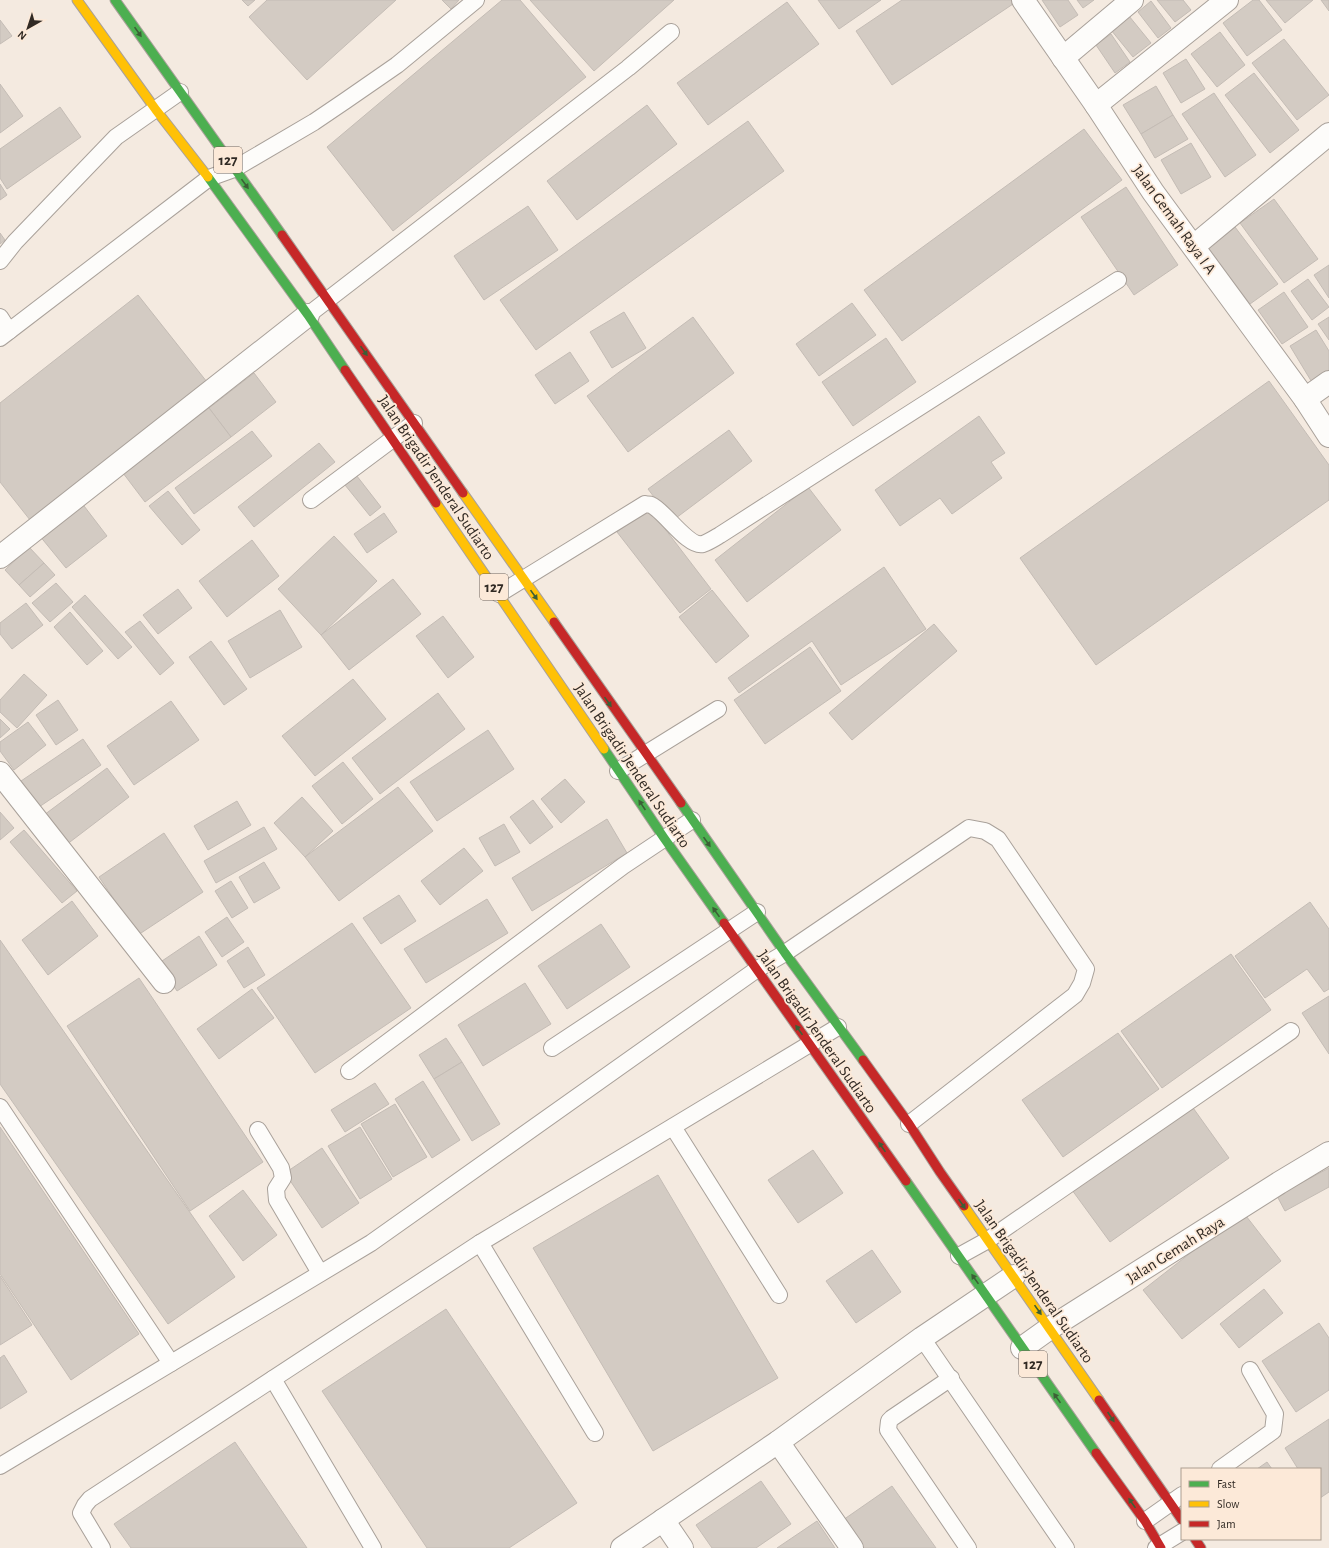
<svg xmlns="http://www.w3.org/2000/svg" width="1329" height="1548" viewBox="0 0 1329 1548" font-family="'Alegreya Sans',sans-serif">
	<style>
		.building { fill: #d3cbc3; stroke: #c4bcb5 }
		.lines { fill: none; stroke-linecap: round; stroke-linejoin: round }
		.lane-casing { stroke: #a9a19a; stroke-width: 18 }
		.street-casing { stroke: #a9a19a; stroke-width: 24 }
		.fast-casing { stroke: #a9a19a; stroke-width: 11 }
		.slow-casing { stroke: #a9a19a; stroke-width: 11 }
		.jam-casing { stroke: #a9a19a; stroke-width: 11 }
		.lane { stroke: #fdfcfa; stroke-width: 16 }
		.street { stroke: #fdfcfa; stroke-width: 22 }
		.fast { stroke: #4caf50; stroke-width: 9 }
		.slow { stroke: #ffc107; stroke-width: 9 }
		.jam { stroke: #c62828; stroke-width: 9 }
		.oneway { fill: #3c5f36 }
		.labels { text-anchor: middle; stroke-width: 3.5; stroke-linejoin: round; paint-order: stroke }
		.shield { fill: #fce9d8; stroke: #6e635a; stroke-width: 1 }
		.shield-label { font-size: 15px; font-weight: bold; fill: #312a24 }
		.street-label { font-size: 16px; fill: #312a24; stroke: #fce9d8 }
	</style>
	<rect width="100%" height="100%" fill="#f4eae0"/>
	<g class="building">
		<path d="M242,0H255L248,6Z"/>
		<path d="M267,0H396L307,80L249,17Z"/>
		<path d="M442,0H459L451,9Z"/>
		<path d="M502,0H520L586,77L393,231L327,147Z"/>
		<path d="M530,0H674L594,71Z"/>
		<path d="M818,0H881L839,29Z"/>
		<path d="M902,0H1014L1016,2L892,85L856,31Z"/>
		<path d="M1042,0H1068L1078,15L1060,27Z"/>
		<path d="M1077,0H1094L1083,8Z"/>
		<path d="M1157,0H1183L1191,10L1175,22Z"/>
		<path d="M1253,0H1259L1282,30L1247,56L1223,23Z"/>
		<path d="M1266,0H1313L1285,23Z"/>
		<path d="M1321,0H1329V11Z"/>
		<path d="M1151,1L1171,28L1158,38L1138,12Z"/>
		<path d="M787,2L819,44L708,125L677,83Z"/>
		<path d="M1129,16L1151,43L1133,57L1111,30Z"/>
		<path d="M0,20L12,36L0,44Z"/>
		<path d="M1220,32L1245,65L1217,87L1191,54Z"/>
		<path d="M1111,34L1130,62L1115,73L1096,45Z"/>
		<path d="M1284,39L1329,95L1297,120L1252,63Z"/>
		<path d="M1186,59L1205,89L1181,103L1163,73Z"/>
		<path d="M1254,73L1299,130L1270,153L1225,95Z"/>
		<path d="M0,84L23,116L0,133Z"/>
		<path d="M1156,86L1173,115L1141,134L1123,105Z"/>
		<path d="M1214,93L1256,155L1225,177L1182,114Z"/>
		<path d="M647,105L677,144L577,220L547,181Z"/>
		<path d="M60,107L81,137L7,189L0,178V149Z"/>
		<path d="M1173,115L1188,139L1155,158L1141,134Z"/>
		<path d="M748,121L784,171L536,350L500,300Z"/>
		<path d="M1084,129L1122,180L902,341L864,290Z"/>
		<path d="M1191,143L1211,177L1181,194L1161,160Z"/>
		<path d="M0,184L7,195L0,200Z"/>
		<path d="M1126,187L1178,265L1134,295L1081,217Z"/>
		<path d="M1274,199L1318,259L1284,283L1240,223Z"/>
		<path d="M528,206L558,250L484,300L454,256Z"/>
		<path d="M1235,227L1278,284L1250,304L1208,248Z"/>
		<path d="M0,233L5,240L0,244Z"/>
		<path d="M1329,265V298L1314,275Z"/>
		<path d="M1308,279L1329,307L1312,320L1291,291Z"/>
		<path d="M1284,292L1308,327L1282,344L1258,310Z"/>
		<path d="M138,295L211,387L34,525L0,482V403Z"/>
		<path d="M852,303L876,335L819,376L796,344Z"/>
		<path d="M624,312L646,348L612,368L590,332Z"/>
		<path d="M693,317L734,373L628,452L587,396Z"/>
		<path d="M1329,317V340L1318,324Z"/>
		<path d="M1316,330L1329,351V374L1313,384L1290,346Z"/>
		<path d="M886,338L916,382L853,426L822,382Z"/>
		<path d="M570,352L589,381L555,404L535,375Z"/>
		<path d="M254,373L276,402L231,437L209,408Z"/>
		<path d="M1269,381L1329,465V500L1096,665L1020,558Z"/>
		<path d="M209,408L231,437L145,502L123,473Z"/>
		<path d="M979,416L1005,453L991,462L1002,478L952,514L940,498L900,526L875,490Z"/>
		<path d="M729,430L752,461L672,521L648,489Z"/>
		<path d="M252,431L272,456L194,514L175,488Z"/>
		<path d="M319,443L335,462L254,527L238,507Z"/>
		<path d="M353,471L381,507L370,516L341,480Z"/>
		<path d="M808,487L841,530L747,602L715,560Z"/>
		<path d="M168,491L200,530L182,545L149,506Z"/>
		<path d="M81,502L107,536L66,568L39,535Z"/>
		<path d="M649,508L711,589L680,613L617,532Z"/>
		<path d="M384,513L397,532L367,553L354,534Z"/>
		<path d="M334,536L377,581L321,635L278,589Z"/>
		<path d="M252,540L279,576L227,617L199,581Z"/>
		<path d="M29,547L44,563L19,585L5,570Z"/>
		<path d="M44,563L55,575L30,597L19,585Z"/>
		<path d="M884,567L926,629L841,685L812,641L739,693L728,678Z"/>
		<path d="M393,579L421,614L349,670L321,635Z"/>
		<path d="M56,583L73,602L50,622L32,603Z"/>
		<path d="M178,589L192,608L158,634L143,615Z"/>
		<path d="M712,590L749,636L716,663L679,617Z"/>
		<path d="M85,595L132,647L118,659L72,607Z"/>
		<path d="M26,603L43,625L12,649L0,634V623Z"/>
		<path d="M280,610L302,647L250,678L228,641Z"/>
		<path d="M70,612L103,651L87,665L54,627Z"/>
		<path d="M443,616L474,657L448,678L416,636Z"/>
		<path d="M140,621L174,663L160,675L125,632Z"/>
		<path d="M934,624L957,651L852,740L829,713Z"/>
		<path d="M211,641L247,689L224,705L189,657Z"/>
		<path d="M810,647L841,691L765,744L734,700Z"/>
		<path d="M24,674L47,695L17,728L0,712V700Z"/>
		<path d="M353,679L386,719L315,776L282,736Z"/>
		<path d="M438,693L465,729L380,794L352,758Z"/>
		<path d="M58,700L78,730L56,745L36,715Z"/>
		<path d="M171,701L199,740L134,785L107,746Z"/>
		<path d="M0,719L10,729L0,738Z"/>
		<path d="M28,722L46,745L14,770L0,751V742Z"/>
		<path d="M488,730L514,769L437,821L410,782Z"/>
		<path d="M83,739L101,765L39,807L21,781Z"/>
		<path d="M343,762L373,799L342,824L312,786Z"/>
		<path d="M107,768L129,797L66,845L44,815Z"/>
		<path d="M565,779L585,802L561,823L541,799Z"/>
		<path d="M398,787L433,831L339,901L305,857Z"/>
		<path d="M302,797L333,831L305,857L274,823Z"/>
		<path d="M533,800L553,827L530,844L510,817Z"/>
		<path d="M237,801L251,825L208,850L194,826Z"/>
		<path d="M0,812L14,828L0,840Z"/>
		<path d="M607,819L627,853L532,911L512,878Z"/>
		<path d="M504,824L520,852L495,866L479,838Z"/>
		<path d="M264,827L277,849L216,883L204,861Z"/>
		<path d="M24,830L77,891L62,903L10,842Z"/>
		<path d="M164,833L203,892L138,935L99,877Z"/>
		<path d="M464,848L483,871L440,905L421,881Z"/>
		<path d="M264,862L280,888L254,903L239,877Z"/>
		<path d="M231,881L248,908L232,918L215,891Z"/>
		<path d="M399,895L416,921L381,944L363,918Z"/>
		<path d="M487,899L508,933L426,983L404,949Z"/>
		<path d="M72,901L98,936L48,975L22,940Z"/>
		<path d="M1310,902L1329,929V989L1324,992L1307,969L1265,998L1235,956Z"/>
		<path d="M227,917L244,942L222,957L205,932Z"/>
		<path d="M352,923L411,1008L315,1073L257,988Z"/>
		<path d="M601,924L630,967L567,1009L538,966Z"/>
		<path d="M199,936L217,965L177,991L159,963Z"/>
		<path d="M0,940L235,1277L168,1324L0,1084Z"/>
		<path d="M248,947L265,975L244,988L227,961Z"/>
		<path d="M1231,954L1271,1010L1162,1088L1121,1031Z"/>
		<path d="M139,978L263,1162L190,1211L67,1026Z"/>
		<path d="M525,983L551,1024L483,1066L458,1025Z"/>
		<path d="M252,989L274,1018L219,1059L197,1029Z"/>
		<path d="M1329,996V1054L1302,1013Z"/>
		<path d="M1118,1033L1159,1089L1063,1157L1022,1100Z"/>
		<path d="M446,1038L462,1062L434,1079L419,1055Z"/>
		<path d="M462,1062L500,1124L472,1141L434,1079Z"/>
		<path d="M423,1081L460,1140L432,1158L395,1099Z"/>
		<path d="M375,1083L389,1104L345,1132L331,1110Z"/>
		<path d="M395,1104L427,1157L393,1177L361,1124Z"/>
		<path d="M1191,1105L1229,1158L1110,1242L1072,1190Z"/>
		<path d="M0,1127L139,1334L71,1380L0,1274Z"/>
		<path d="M360,1127L392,1179L360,1199L328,1146Z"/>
		<path d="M322,1148L359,1203L322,1228L285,1173Z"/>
		<path d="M813,1150L843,1193L798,1223L768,1180Z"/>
		<path d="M1329,1168V1187L1285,1211L1277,1196Z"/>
		<path d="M658,1175L778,1378L653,1451L533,1248Z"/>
		<path d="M243,1190L277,1235L243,1261L209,1216Z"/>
		<path d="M1243,1212L1281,1261L1182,1339L1143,1290Z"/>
		<path d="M872,1250L901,1292L856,1323L826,1281Z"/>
		<path d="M0,1276L32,1325L0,1345Z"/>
		<path d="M1264,1289L1283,1313L1239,1348L1220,1324Z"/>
		<path d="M446,1309L577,1503L509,1548H427L322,1391Z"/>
		<path d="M1319,1323L1329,1338V1390L1296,1412L1262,1361Z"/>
		<path d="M4,1355L27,1392L0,1409V1358Z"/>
		<path d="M1329,1419V1492L1320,1498V1469H1298L1285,1448Z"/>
		<path d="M235,1442L307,1548H131L114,1524Z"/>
		<path d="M1267,1462L1272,1469H1257Z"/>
		<path d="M761,1481L791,1524L756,1548H712L696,1525Z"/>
		<path d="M892,1486L936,1548H862L843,1520Z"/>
		<path d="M817,1521L835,1548H777Z"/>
	</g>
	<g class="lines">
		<defs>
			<g id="lane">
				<path d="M0,261L15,242L116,137L180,92"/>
				<path d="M308,315L628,68L671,32"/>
				<path d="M0,317L9,331"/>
				<path d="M0,338L209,178L234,169L314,122L345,101L397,65L476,0"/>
				<path d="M311,500L414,423"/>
				<path d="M499,594L645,504C647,505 649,504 651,505C664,510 688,548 703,544C709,542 715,538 720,535L1118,280"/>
				<path d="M618,771L718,709"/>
				<path d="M552,1048L757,912"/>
				<path d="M349,1071L623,866L692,820"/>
				<path d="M0,1107L171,1363"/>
				<path d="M673,1127L779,1295"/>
				<path d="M258,1130L281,1168L283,1178L276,1189L277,1200L320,1273"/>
				<path d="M480,1243L595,1433"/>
				<path d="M959,1256L988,1240L1291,1031"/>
				<path d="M922,1338L1066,1548"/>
				<path d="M951,1378L892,1418L889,1421L888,1430L968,1548"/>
				<path d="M273,1379L373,1548"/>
				<path d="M0,1466L371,1243L756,970L785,953L969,828L985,831L998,839L1086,969L1082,983L1075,995L909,1124"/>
				<path d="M1220,1469L1273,1431L1275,1414L1250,1370"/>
				<path d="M1145,1521L1182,1495"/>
				<path d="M102,1548L81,1513L85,1505L90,1499L480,1243L838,1027"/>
				<path d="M1156,1548L1182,1532"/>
			</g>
			<g id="street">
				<path d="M1023,0L1096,105L1153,192L1305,399L1329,436"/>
				<path d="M1063,58L1132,0"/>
				<path d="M1096,105L1227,0"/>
				<path d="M1194,246L1329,134"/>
				<path d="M1305,399L1329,382"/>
				<path d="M0,557L308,315"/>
				<path d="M0,773L164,982"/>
				<path d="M1022,1348L1050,1328L1279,1183L1329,1153"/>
				<path d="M778,1442L852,1548"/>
				<path d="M663,1520L682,1548"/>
				<path d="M622,1548L778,1442L922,1338L1014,1276"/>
			</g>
			<g id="fast">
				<path d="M115,0L282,235"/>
				<path d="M208,177L308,315L345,370"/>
				<path d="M604,749L664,838L724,923"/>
				<path d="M681,803L785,953L863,1060"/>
				<path d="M906,1181L1096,1453"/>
			</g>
			<g id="slow">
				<path d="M77,0L156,110L208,177"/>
				<path d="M463,493L554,622"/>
				<path d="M436,503L604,749"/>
				<path d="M964,1206L1099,1400"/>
			</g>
			<g id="jam">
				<path d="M282,235L463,493"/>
				<path d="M345,370L436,503"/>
				<path d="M554,622L681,803"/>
				<path d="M724,923L906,1181"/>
				<path d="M863,1060L909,1124L940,1172L964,1206"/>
				<path d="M1099,1400L1182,1520"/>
				<path d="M1096,1453L1145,1521L1161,1548"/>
				<path d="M1195,1539L1201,1548"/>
			</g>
		</defs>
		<use href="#lane" class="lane-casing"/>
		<use href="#street" class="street-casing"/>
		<use href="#fast" class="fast-casing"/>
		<use href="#slow" class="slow-casing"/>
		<use href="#jam" class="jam-casing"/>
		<use href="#lane" class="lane"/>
		<use href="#street" class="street"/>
		<use href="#fast" class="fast"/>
		<use href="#slow" class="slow"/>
		<use href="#jam" class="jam"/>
	</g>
	<defs><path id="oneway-solid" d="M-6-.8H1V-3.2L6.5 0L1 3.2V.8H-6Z"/></defs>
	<g class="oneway">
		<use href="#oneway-solid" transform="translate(138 32) rotate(55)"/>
		<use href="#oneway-solid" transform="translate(245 184) rotate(54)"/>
		<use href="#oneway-solid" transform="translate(364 351) rotate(55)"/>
		<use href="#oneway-solid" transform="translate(534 595) rotate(55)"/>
		<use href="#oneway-solid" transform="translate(608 702) rotate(55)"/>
		<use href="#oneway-solid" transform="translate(642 805) rotate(-124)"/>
		<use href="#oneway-solid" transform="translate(707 842) rotate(55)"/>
		<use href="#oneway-solid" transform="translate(716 912) rotate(-125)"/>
		<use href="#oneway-solid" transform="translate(799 1030) rotate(-125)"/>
		<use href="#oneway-solid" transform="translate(882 1147) rotate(-125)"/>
		<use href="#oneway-solid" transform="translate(962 1204) rotate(55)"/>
		<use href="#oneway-solid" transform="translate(975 1279) rotate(-125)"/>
		<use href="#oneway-solid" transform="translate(1038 1310) rotate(55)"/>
		<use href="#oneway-solid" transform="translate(1057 1398) rotate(-125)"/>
		<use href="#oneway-solid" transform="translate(1111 1417) rotate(56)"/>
		<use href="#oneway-solid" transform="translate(1132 1503) rotate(-125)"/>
	</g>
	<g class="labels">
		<g class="shield">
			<rect x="214" y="147" width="28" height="26" rx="3"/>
			<rect x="480" y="574" width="28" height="26" rx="3"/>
			<rect x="1019" y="1351" width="28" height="26" rx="3"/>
		</g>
		<g class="shield-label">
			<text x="228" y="165">127</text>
			<text x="494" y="592">127</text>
			<text x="1033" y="1369">127</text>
		</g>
		<g class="street-label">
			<text transform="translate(1175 219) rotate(54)" y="6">Jalan Gemah Raya I A</text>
			<text transform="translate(437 477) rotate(56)" y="6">Jalan Brigadir Jenderal Sudiarto</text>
			<text transform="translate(633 765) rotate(56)" y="6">Jalan Brigadir Jenderal Sudiarto</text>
			<text transform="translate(818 1031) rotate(55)" y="6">Jalan Brigadir Jenderal Sudiarto</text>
			<text transform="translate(1175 1249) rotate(-32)" y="6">Jalan Gemah Raya</text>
			<text transform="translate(1035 1281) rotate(55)" y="6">Jalan Brigadir Jenderal Sudiarto</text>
		</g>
	</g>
	<rect x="1181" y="1468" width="140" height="72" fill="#fce9d8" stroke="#ab9d90"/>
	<rect x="1189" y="1481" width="20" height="6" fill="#4caf50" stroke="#ab9d90"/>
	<text x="1217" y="1488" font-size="12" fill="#312a24">Fast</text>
	<rect x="1189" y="1501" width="20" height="6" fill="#ffc107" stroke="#ab9d90"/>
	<text x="1217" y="1508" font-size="12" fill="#312a24">Slow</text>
	<rect x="1189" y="1521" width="20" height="6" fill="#c62828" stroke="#ab9d90"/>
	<text x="1217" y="1528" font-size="12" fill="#312a24">Jam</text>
	<g transform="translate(28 28) rotate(219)" stroke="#fce9d8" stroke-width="3" paint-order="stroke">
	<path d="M0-3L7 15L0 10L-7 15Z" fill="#312a24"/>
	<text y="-6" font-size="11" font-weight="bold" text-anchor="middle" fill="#312a24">N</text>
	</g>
</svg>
